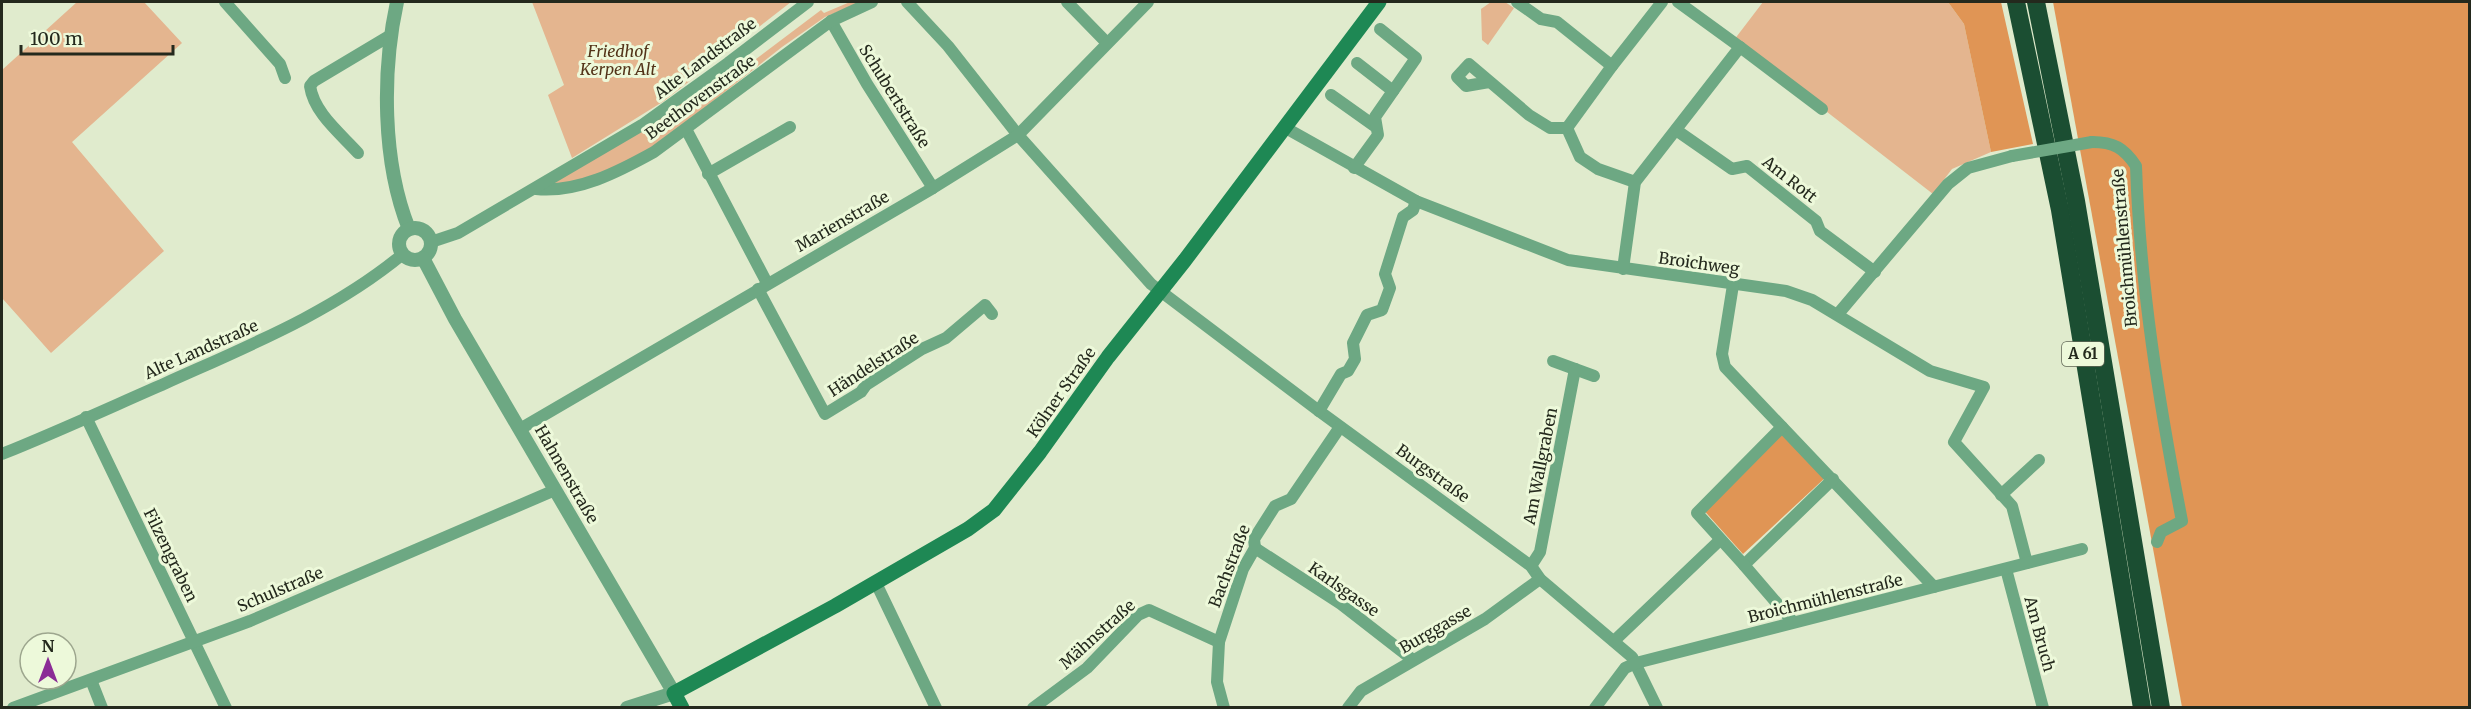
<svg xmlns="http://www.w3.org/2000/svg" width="2471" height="709" viewBox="0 0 2471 709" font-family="Merriweather,serif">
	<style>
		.green { fill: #e4b58f }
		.forest { fill: #e09555 }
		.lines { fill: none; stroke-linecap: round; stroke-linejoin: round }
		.minor { stroke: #6da883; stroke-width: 12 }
		.tertiary { stroke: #6da883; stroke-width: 14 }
		.secondary { stroke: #1e8854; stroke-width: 15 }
		.motorway { stroke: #1b4e32; stroke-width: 18 }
		.minor-bridge { stroke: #6da883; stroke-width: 12 }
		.labels { text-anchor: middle; stroke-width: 6; stroke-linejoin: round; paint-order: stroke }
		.shield { fill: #edf9da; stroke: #606756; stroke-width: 1.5 }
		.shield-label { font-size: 15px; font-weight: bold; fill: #24291d }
		.park-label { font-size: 16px; font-style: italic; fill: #533419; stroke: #edf9da }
		.street-label { font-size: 16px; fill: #24291d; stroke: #edf9da }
	</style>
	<rect width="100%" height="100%" fill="#e0ebcd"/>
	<g class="green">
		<path d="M77,2H144L182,43L72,142L164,251L51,353L2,298V70Z"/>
		<path d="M532,2H791L664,101L572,158L548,95L564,85Z"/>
		<path d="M850,2H862L825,17L782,47L656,146L606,171L557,187L554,183L702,88L719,87L821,10L824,13Z"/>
		<path d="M1491,2H1505L1514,8L1488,45L1482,40L1481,9Z"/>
		<path d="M1763,2H1948L1964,24L1991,152L1952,169L1933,194L1734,40Z"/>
	</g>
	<g class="forest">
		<path d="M1948,2H2001L2033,144L1991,152L1964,24Z"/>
		<path d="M2053,2H2469V707H2182Z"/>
		<path d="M1778,428L1826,477L1743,554L1700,506Z"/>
	</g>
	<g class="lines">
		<g class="minor">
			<path d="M225,2L280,64L285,78"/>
			<path d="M907,2L948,46L1018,135L1151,284L1319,411L1531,566L1540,579L1632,657L1657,708"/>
			<path d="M1067,2L1107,43"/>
			<path d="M1517,2L1541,19L1557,22L1612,66L1567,128L1580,157L1598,169L1635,182"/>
			<path d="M831,21L867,84L933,188"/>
			<path d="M1740,47L1822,109"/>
			<path d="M1357,63L1393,91"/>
			<path d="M1612,66L1662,2"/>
			<path d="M1489,82L1466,86L1457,77L1469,64L1529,115L1550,128H1567"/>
			<path d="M1331,95L1376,127"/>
			<path d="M1284,127L1416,201L1568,260L1786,291L1812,300L1930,371L1984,387L1954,442L2012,506L2027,563"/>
			<path d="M686,129L767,283"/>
			<path d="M1676,130L1732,169L1747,166L1816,221L1820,231L1875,272"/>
			<path d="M2092,142C2114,142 2124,148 2136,166C2140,286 2159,403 2182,521L2161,532L2157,542"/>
			<path d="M358,153C340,133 314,113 310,86L314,81L391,35"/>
			<path d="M1354,168L1378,135L1375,117L1416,58L1380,29"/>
			<path d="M708,174L790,127"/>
			<path d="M536,189C578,193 618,172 654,152L831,21L872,2"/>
			<path d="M431,242L458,233L642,125L728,63L808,2"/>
			<path d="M1623,269L1635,182L1740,47L1678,2"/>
			<path d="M1733,285L1722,354L1725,367L1934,587"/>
			<path d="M758,289L825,414L861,392L866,385L922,349L946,338L985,305L992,314"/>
			<path d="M1838,314L1948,184L1968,168L2012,156"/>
			<path d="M1553,361L1594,376"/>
			<path d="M1319,411L1341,374L1348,371L1355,359L1353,343L1367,315L1382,310L1390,288L1385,274L1403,217L1413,210L1416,201"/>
			<path d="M86,417L226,708"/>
			<path d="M1782,427L1697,513L1744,565L1833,479"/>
			<path d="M520,429L933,188L1018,135L1148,2"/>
			<path d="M2,454C57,432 111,407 166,383C248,346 333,312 403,254"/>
			<path d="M2001,495L2039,460"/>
			<path d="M1255,548L1341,604L1413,660"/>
			<path d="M1744,565L1793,622"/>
			<path d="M1531,566L1540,552L1575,369"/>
			<path d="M2006,569L2043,708"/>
			<path d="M876,583L936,708"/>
			<path d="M1614,641L1720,540"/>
			<path d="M91,680L102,708"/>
			<path d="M13,708L250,621L555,490"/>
			<path d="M1033,708L1087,668L1138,615L1149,610L1219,642"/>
			<path d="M1224,708L1217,682L1219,642L1243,569L1255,548L1254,539L1275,506L1291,499L1340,427"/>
			<path d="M1348,708L1361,691L1485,619L1540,579"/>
			<path d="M1595,708L1625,668L1636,663L2082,549"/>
		</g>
		<g class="tertiary">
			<path d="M397,2C382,71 382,162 409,229"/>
			<circle cx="415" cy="244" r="16"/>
			<path d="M423,258L455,319L674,693L627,708"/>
		</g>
		<path class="secondary" d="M682,708L674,693L835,606L968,529L994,510L1040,452L1108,357L1185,260L1379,2"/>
		<g class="motorway">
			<path d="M2016,2L2060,210L2142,708"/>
			<path d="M2036,2L2076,201L2161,708"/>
		</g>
		<path class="minor-bridge" d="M2012,156L2092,142"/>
	</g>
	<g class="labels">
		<rect class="shield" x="2062" y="342" width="42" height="24" rx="4.5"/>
		<g class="shield-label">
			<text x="2083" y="359">A 61</text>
		</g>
		<g class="park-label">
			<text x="618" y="57">Friedhof<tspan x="618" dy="18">Kerpen Alt</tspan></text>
		</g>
		<g class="street-label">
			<text transform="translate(705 58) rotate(-37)" y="6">Alte Landstraße</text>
			<text transform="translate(895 96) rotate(58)" y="6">Schubertstraße</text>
			<text transform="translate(700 97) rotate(-36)" y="6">Beethovenstraße</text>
			<text transform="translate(1790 179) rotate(38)" y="6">Am Rott</text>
			<text transform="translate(842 221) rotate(-30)" y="6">Marienstraße</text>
			<text transform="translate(2124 248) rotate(-95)" y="6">Broichmühlenstraße</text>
			<text transform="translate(1699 263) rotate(8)" y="6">Broichweg</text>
			<text transform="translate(201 349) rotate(-24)" y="6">Alte Landstraße</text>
			<text transform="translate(873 364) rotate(-33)" y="6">Händelstraße</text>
			<text transform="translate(1061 392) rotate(-55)" y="6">Kölner Straße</text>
			<text transform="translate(1540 466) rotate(-79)" y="6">Am Wallgraben</text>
			<text transform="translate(1433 473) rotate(36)" y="6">Burgstraße</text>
			<text transform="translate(567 474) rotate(60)" y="6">Hahnenstraße</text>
			<text transform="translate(171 555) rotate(64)" y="6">Filzengraben</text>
			<text transform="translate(1229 566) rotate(-69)" y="6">Bachstraße</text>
			<text transform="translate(280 589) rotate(-23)" y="6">Schulstraße</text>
			<text transform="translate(1344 589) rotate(35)" y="6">Karlsgasse</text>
			<text transform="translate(1825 598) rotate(-14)" y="6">Broichmühlenstraße</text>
			<text transform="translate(1435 629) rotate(-30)" y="6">Burggasse</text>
			<text transform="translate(1097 634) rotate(-42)" y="6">Mähnstraße</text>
			<text transform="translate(2040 634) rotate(75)" y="6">Am Bruch</text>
		</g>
	</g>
	<rect width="2471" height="709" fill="none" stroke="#24291d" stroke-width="6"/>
	<g transform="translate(48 661)"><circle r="28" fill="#edf9da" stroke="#9da68e" stroke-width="1.5"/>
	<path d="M0-4.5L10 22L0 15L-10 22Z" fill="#8b2c96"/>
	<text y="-9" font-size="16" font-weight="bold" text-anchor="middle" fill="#24291d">N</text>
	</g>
	<path d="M21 45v9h152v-9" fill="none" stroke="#24291d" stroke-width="3"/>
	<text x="30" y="45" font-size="18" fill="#24291d" stroke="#edf9da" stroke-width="4.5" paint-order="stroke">100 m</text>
</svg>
